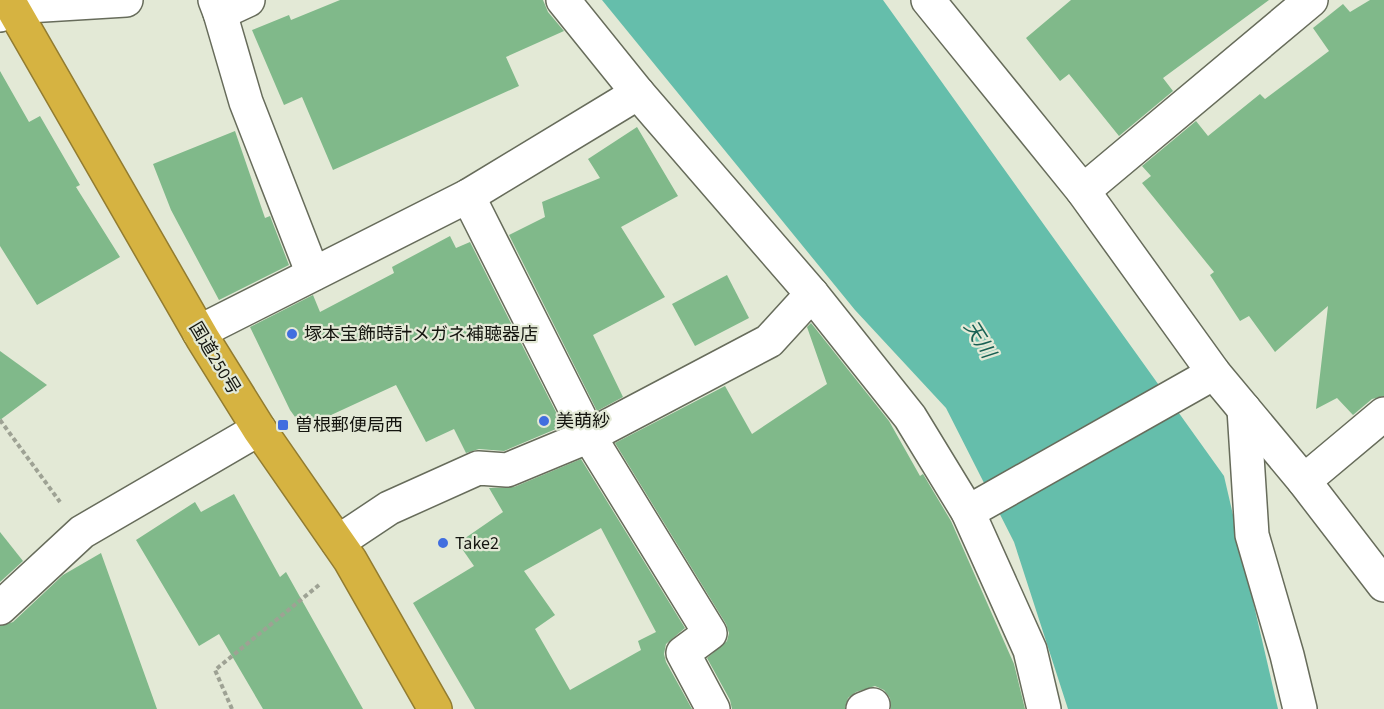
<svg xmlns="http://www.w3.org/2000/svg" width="1384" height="709" viewBox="0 0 1384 709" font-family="'Source Sans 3','Noto Sans JP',sans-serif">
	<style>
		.water { fill: #65beab }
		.building { fill: #80b98a; fill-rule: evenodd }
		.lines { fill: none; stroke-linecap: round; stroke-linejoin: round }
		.street-casing { stroke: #676c5b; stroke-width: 36 }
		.secondary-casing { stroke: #676c5b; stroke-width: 36 }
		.highway-casing { stroke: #927c30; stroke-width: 36 }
		.path { stroke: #9ea294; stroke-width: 4; stroke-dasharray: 4.5 3; stroke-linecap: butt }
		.street { stroke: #fff; stroke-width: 33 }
		.secondary { stroke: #fff; stroke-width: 33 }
		.highway { stroke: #d6b341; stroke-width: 33 }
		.poi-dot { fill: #416edf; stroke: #e3e9d6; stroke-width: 2 }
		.labels { text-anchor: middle; stroke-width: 4.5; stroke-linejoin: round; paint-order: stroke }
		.poi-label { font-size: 18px; fill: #151610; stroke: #e3e9d6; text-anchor: start }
		.street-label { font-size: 18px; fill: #151610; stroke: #e3e9d6 }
		.water-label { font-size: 20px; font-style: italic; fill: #186053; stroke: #e3e9d6 }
	</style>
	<rect width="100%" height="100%" fill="#e3e9d6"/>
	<path class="water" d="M602,0H883L1224,476L1278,709H1068L1014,542L946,408L855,310Z"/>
	<g class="building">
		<path d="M340,0H543L548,12L564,31L506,57L519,86L333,170L302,97L284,105L252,30L289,15L291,20Z"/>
		<path d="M1071,0H1269L1163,78L1173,91L1119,136L1069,74L1060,81L1026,38Z"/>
		<path d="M1370,0H1384V396L1372,399L1353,415L1337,398L1316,409L1328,306L1275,352L1249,316L1240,321L1210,275L1214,272L1142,183L1151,176L1142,166L1196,121L1208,136L1260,94L1265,99L1329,51L1313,28L1343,4L1350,12Z"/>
		<path d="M0,71L29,122L40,116L80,185L76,187L120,257L37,305L0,246Z"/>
		<path d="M637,127L678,196L621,227L665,297L593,335L623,397L597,411L509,235L545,217L542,202L600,178L588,159Z"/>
		<path d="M235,131L265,218L270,216L289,265L219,300L171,210L153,164Z"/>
		<path d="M450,236L456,248L470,242L563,426L504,451L479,449L466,453L454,429L426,442L396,385L303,428L290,410L250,327L313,295L320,312L394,273L392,267Z"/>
		<path d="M727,275L749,318L695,346L672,304Z"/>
		<path d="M811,323L889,421L920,476L923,474L951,521L1014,664L1025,709H891L890,698L884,690L875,686L856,692L848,698L845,709H732L730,700L707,658L727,641L729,633L726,624L615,443L725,386L752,434L827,384L807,327Z"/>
		<path d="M0,351L47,385L0,420Z"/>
		<path d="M581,459L685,628L666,644L664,654L666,662L692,709H475L413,603L474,566L458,543L503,512L489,488L514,487ZM601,528L656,632L638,641L641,650L570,690L535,629L555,615L524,571Z"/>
		<path d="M234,494L280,577L286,572L363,709H263L219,634L199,646L136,540L195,502L201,512Z"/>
		<path d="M0,532L23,561L0,582Z"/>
		<path d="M101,553L157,709H0V626L13,622L63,575Z"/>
	</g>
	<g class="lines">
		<defs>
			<g id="street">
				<path d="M215,0L220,13L246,102L313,274"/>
				<path d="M563,0L638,93L812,294L910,417L968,512L1030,650L1044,709"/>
				<path d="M220,13L248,0"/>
				<path d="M0,15L11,7L126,0"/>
				<path d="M1083,191L1311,0"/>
				<path d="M468,196L589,436L710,633L683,653L713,709"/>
				<path d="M199,332L468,196L638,93"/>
				<path d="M1244,409L1252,535L1287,655L1300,709"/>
				<path d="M1304,481L1384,414"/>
				<path d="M968,512L1214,373"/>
				<path d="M338,542L389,508L478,468L507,470L589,436L769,341L812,294"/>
				<path d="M0,608L82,532L259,429"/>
				<path d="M863,709L873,705"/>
			</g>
			<path id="secondary" d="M928,0L1083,191L1214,373L1304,481L1384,585"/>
			<path id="highway" d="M8,0L203,339L259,429L350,560L435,709"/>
		</defs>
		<use href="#street" class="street-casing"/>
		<use href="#secondary" class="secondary-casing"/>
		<use href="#highway" class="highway-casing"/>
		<g class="path">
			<path d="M0,420L60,502"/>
			<path d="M232,709L215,670L319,585"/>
		</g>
		<use href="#street" class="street"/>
		<use href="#secondary" class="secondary"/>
		<use href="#highway" class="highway"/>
	</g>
	<g class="poi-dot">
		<circle cx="292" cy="334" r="6"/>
		<circle cx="544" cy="421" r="6"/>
		<rect x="277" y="419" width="12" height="12" rx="3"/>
		<circle cx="443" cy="543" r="6"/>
	</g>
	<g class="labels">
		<g class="poi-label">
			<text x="304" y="340">塚本宝飾時計メガネ補聴器店</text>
			<text x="556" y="427">美萌紗</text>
			<text x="295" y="431">曽根郵便局西</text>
			<text x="455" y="549">Take2</text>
		</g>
		<g class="street-label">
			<text transform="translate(215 358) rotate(59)" y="6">国道250号</text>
		</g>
		<g class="water-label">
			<text transform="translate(980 339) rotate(58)" y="7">天川</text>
		</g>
	</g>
</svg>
